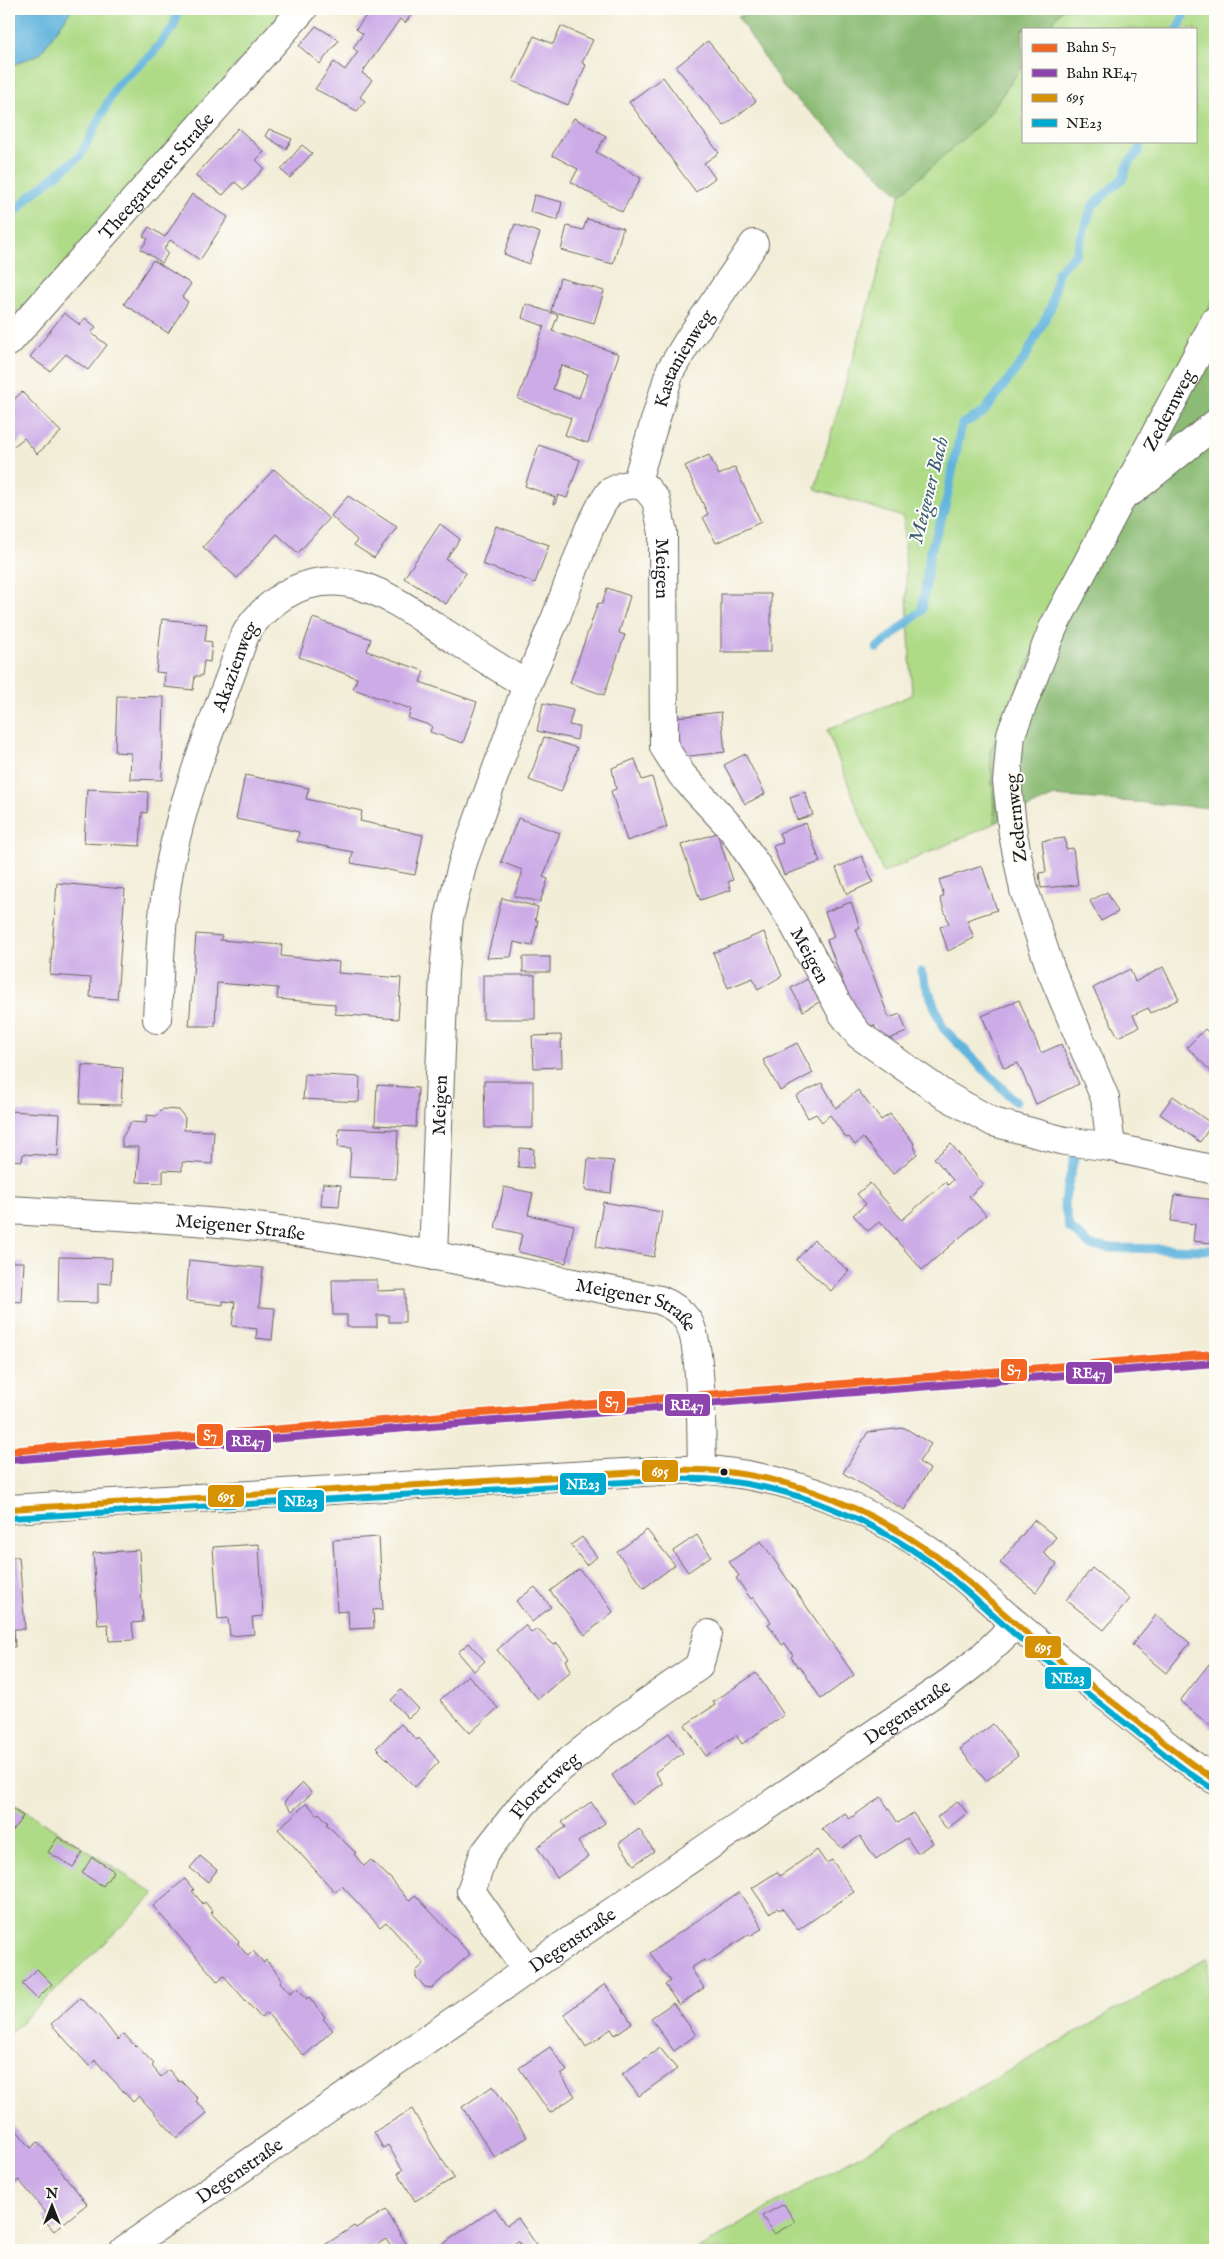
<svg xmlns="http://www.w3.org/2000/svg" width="1224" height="2259" viewBox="0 0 1224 2259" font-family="'IM FELL English',serif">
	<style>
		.green { fill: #afdb87; stroke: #667c52 }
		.forest { fill: #8bbb74; stroke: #546c48 }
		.water { fill: #61b4dd; stroke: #3e687c }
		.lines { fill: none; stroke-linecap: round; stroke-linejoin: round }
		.stream { stroke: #61b4dd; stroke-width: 9 }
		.building { fill: #ccabe7; fill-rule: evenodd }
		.minor-casing { stroke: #67655d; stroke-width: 30 }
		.minor { stroke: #fff; stroke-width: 28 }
		.bus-1-casing { stroke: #fdfcf7; stroke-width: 10 }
		.bus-2-casing { stroke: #fdfcf7; stroke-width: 10 }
		.bus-1 { stroke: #d69104; stroke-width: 6 }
		.bus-2 { stroke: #00a9ce; stroke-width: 6 }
		.rail-1-casing { stroke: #fdfcf7; stroke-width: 11 }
		.rail-2-casing { stroke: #fdfcf7; stroke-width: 11 }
		.rail-1 { stroke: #f26522; stroke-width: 8 }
		.rail-2 { stroke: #8e44ad; stroke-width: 8 }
		.bus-dot { fill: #1c1c1c; stroke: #fdfcf7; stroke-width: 2 }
		.labels { text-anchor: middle; stroke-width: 4; stroke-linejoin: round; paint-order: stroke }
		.street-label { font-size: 19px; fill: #1c1c1c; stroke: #fdfcf7 }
		.water-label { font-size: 20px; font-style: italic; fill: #3b6073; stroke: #fdfcf7 }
		.line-badge { stroke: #fdfcf7; stroke-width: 2 }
		.badge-label { font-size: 14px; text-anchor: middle; font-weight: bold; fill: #fff }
	</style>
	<rect width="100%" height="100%" fill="#fdfcf7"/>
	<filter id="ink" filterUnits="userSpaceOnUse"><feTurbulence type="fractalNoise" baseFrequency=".02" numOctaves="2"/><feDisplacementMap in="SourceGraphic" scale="10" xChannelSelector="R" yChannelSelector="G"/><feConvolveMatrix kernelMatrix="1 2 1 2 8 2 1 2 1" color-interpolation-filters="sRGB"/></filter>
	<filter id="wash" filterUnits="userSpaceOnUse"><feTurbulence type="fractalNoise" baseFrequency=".0096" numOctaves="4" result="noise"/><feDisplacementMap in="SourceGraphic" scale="20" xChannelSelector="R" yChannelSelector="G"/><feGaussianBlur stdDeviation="1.12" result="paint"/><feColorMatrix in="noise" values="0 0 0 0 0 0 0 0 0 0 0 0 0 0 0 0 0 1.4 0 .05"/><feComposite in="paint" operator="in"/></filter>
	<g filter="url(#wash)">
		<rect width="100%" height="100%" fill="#f2edd7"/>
		<g class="green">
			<path d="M9,9H285L42,289L9,320Z"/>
			<path d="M1062,9H1215V294L1195,345L1060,589L990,752L995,823L883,873L827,730L912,695L903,517L815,489L900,195L986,118L1023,65V141H1195V29H1048Z"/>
			<path d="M9,1801L155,1894L9,2034Z"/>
			<path d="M1209,1957L1207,2046L1215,2062V2250H696L788,2196Z"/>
		</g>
		<g class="forest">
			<path d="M756,9H1062L1048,29H1023V65L986,118L900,195L785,89L738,17Z"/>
			<path d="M1215,294V808L1054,796L995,823L990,752L1060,589L1195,345Z"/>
		</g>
		<path class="water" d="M9,9H72L40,54L13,65L9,63Z"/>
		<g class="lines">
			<g class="stream">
				<path d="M1178,29L1186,9"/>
				<path d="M9,219L29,197L80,156L117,85L151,55L174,26L178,9"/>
				<path d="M877,648L922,610L930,553L945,507L962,424L983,413L1025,358L1051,307L1058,272L1076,253L1092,206L1123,178L1128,164L1139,151L1140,141"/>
				<path d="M921,972L943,1028L1016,1102"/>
				<path d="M1074,1159L1064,1202L1069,1227L1091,1246L1113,1248L1215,1250"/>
			</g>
		</g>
		<g id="blocks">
			<g class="building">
				<path d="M371,9H416L405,23L400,19L362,73L372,80L360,97L365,101L357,111L315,89L334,62L345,70L358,52L353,48L363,34L356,29Z"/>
				<path d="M316,26L339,40L320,64L299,46Z"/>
				<path d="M561,26L593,40L582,63L586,65L568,105L513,81L534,36L553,44Z"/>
				<path d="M708,41L756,101L724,126L676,67Z"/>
				<path d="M663,77L719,153L704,163L715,178L696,192L629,102Z"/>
				<path d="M574,118L606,136L596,152L641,178L622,212L571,182L578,169L552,155Z"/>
				<path d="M238,128L264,152L256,160L264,168L244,190L235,182L223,195L195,176Z"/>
				<path d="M269,129L292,139L286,149L265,136Z"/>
				<path d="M302,145L312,153L290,178L281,170Z"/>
				<path d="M192,194L228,217L200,260L170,240L164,249L168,253L162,263L141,249L148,239L143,236L149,227L165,237Z"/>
				<path d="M534,195L562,202L558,220L530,212Z"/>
				<path d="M587,219L623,228L613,264L561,250L567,226L583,230Z"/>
				<path d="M515,224L540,233L529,264L504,254Z"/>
				<path d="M153,260L191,284L182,297L188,302L168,333L124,304Z"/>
				<path d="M560,278L604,291L594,323L551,311Z"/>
				<path d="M526,304L558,315L552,331L619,354L588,443L565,435L571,418L518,399L544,326L522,318ZM561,365L588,374L579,398L553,389Z"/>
				<path d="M64,313L80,325L85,318L96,327L91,333L107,345L88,370L66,354L50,371L30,357Z"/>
				<path d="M22,392L61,432L37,454L24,438L9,450V404Z"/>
				<path d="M539,445L580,460L567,498L558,495L555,504L553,503L555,497L525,486Z"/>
				<path d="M709,455L719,475L735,467L761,522L716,543L703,517L708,514L685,466Z"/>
				<path d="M274,469L329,519L298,553L277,534L237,578L203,547Z"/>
				<path d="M348,496L397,527L374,558L354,545L357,540L331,516Z"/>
				<path d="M440,524L460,539L446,559L466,573L446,604L404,578Z"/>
				<path d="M496,526L549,545L535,583L482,564Z"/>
				<path d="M607,588L630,596L619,633L625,635L604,695L570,683L598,603L602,604Z"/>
				<rect x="721" y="594" width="50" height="58"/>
				<path d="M313,618L371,639L367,651L424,671L420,682L477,702L463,743L430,732L432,726L408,718L411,709L353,689L357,678L299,657Z"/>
				<path d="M162,619L207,624L205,641L212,642L210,662L204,661L202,676H195L193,690L164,687L165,673L156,672Z"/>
				<path d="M117,696L164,697L162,780L130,779L131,753L115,752Z"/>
				<path d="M543,703L573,710L569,725L579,727L577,740L537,731Z"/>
				<path d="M721,712L725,752L681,757L676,717Z"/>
				<path d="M544,737L577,748L561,792L529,780Z"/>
				<path d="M745,754L765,794L745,804L724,765Z"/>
				<path d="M635,759L642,780L652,777L667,827L627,841L611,791L616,789L612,768Z"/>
				<path d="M245,775L309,788L306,799L362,811L360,821L423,835L415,875L351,863L353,852L297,841L299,832L236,819Z"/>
				<path d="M87,789L148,792L147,813L142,812L140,846L84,843Z"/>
				<path d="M805,792L813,815L797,820L790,797Z"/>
				<path d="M518,818L560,833L543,877L548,879L540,902L514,896L522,874V870L501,862Z"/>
				<path d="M806,823L820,862L784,875L773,846L783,843L779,833Z"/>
				<path d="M717,833L733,880L728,882L731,890L700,900L681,845Z"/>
				<path d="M1065,838L1066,849L1073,848L1078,885L1041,888L1039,873L1046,872L1042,841Z"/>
				<path d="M862,856L873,882L847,894L836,868Z"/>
				<path d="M982,866L997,910L967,920L974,938L948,951L940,927L949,924L940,898L944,896L939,880Z"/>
				<path d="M57,883L125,889L117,999L90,997L91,978L50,975Z"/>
				<path d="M1107,892L1118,912L1101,921L1090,901Z"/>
				<path d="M502,898L538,907L535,920H538L532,946L514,942L511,957L487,958Z"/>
				<path d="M851,902L860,928L856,929L889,1018L900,1014L907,1032L881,1042L874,1025L861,1030L827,940L834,937L825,912Z"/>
				<path d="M764,932L782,976L758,990L753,978L728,988L713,953Z"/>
				<path d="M196,934L222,936L220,940L282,945L281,956L339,962L338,973L401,978L398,1019L335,1014V1004L277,999L278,988L217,983L215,1026H189Z"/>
				<rect x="523" y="957" width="27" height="15"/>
				<path d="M1163,967L1179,999L1151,1013L1148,1008L1133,1015L1139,1027L1118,1037L1093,988L1130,969L1135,982Z"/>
				<rect x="483" y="975" width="52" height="44"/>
				<path d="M813,976L825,999L803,1011L791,988Z"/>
				<path d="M1019,1000L1041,1053L1061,1044L1079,1084L1036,1104L1018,1063L1004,1068L982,1016Z"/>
				<path d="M1205,1029L1215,1039V1076L1187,1047Z"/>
				<path d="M561,1035L562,1067L534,1068L532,1036Z"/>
				<path d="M797,1043L813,1073L780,1091L763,1060Z"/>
				<path d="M82,1065L123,1068L121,1105L80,1104Z"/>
				<path d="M305,1074L360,1077L359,1102L303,1099Z"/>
				<path d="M484,1081H533V1128H485Z"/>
				<path d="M822,1083L836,1108L858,1090L881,1120L890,1114L913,1142L917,1154L893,1174L863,1138L855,1145L849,1137L846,1138L830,1115L822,1122L816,1114L808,1118L796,1096Z"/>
				<path d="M377,1085L418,1088L416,1127L375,1125Z"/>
				<path d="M1173,1096L1212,1124L1200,1142L1160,1114Z"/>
				<path d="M163,1109L179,1110L185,1118L184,1130L214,1131L212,1164L182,1162V1171L163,1170V1183L137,1182L139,1147H122V1138L131,1122L146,1123L147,1115L156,1116Z"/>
				<path d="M9,1111L60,1114L58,1156L23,1154L22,1161L9,1160Z"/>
				<path d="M339,1128L398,1130L396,1179L349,1177L351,1148L338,1147Z"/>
				<path d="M951,1144L983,1184L969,1196L986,1215L922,1270L880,1221L868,1231L853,1215L866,1204L857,1194L870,1183L902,1220L945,1182L948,1185L953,1180L934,1158Z"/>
				<path d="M520,1148L534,1149L533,1168L518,1167Z"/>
				<path d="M588,1159L614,1161L611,1193L585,1190Z"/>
				<path d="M323,1183L341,1185L339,1207L321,1206Z"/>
				<path d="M504,1187L533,1193L528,1215L574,1225L566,1263L518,1252L522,1234L495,1228Z"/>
				<path d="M1175,1195L1215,1200V1229L1212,1228L1211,1243L1193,1241L1195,1224L1171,1221Z"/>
				<path d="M603,1202L662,1212L654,1257L596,1247Z"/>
				<path d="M814,1240L849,1271L831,1291L796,1260Z"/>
				<path d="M59,1257L112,1258L111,1284L98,1283V1303L58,1302Z"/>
				<path d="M189,1260L263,1268L259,1307L275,1308L272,1340L256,1338L257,1329L232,1326L235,1302L223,1301V1305L186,1301Z"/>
				<path d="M9,1262H24L22,1302L9,1301Z"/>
				<path d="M332,1280H377V1291L405,1290V1322H389V1315H377V1327H347V1315H333Z"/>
				<path d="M905,1428L931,1444L919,1462L930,1469L904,1510L843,1473L868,1432Z"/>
				<path d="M1034,1520L1056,1537L1043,1553L1057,1564L1036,1592L1000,1563Z"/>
				<path d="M647,1530L675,1565L644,1588L617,1552Z"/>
				<path d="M697,1535L711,1556L688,1572L673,1551Z"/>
				<path d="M379,1537L383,1609L373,1610L374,1628L349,1629L348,1611L337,1612L333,1540Z"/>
				<path d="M582,1537L597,1557L586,1565L571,1545Z"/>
				<path d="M761,1541L854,1675L821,1699L800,1666L798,1667L791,1657L793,1655L785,1643L782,1645L775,1634L768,1624L771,1622L753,1597L751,1599L736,1578L739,1576L729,1562Z"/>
				<path d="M259,1544L263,1616L252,1617L254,1634L230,1636L228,1618L218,1619L213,1547Z"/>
				<path d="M139,1550L143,1622L132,1623L134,1640L109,1641L108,1624L98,1625L93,1553Z"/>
				<path d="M9,1557H19L25,1629H14L15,1647H9Z"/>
				<path d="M1092,1568L1130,1599L1104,1630L1066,1600Z"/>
				<path d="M579,1569L604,1598L613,1612L585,1635L550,1591Z"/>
				<path d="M535,1587L551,1607L532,1622L516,1601Z"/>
				<path d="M1156,1615L1190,1643L1166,1673L1132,1645Z"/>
				<path d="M525,1625L532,1633L537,1629L554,1645L557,1643L569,1658L566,1660L571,1671L538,1699L497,1650Z"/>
				<path d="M469,1643L485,1661L474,1671L458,1652Z"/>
				<path d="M1209,1664L1215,1669V1730L1180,1701Z"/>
				<path d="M756,1673L784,1715L742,1744L736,1735L706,1756L685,1725L715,1705L713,1702Z"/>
				<path d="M468,1675L498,1708L470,1733L440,1700Z"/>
				<path d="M401,1690L419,1709L408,1718L391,1700Z"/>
				<path d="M401,1724L417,1740L419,1738L439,1762L415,1787L376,1748Z"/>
				<path d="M993,1724L1018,1756L986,1781L960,1749Z"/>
				<path d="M669,1733L683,1753L655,1772L663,1784L632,1805L612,1775Z"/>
				<path d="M303,1783L312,1793L292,1811L284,1802Z"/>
				<path d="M881,1797L898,1823L913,1813L933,1843L917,1853L907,1838L876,1859L860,1836L842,1848L822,1829L845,1813L849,1819Z"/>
				<path d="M958,1801L967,1813L947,1829L937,1817Z"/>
				<path d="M591,1802L605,1823L578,1842L588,1857L557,1878L537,1847L566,1827L562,1822Z"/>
				<path d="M307,1803L317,1815L319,1813L328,1823L326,1824L356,1853L354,1854L364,1866L371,1860L391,1879L409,1901L415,1895L470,1954L432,1988L425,1987L416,1977V1971L424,1964L386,1922L380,1927L342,1886L335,1892L278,1829Z"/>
				<path d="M9,1806L23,1816L9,1836Z"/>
				<path d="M639,1829L654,1851L634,1865L619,1843Z"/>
				<path d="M58,1837L83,1852L73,1867L48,1852Z"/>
				<path d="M817,1850L826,1863L832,1860L854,1892L798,1930L782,1908L779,1910L777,1908L769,1913L752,1888L777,1872L780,1876Z"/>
				<path d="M200,1856L217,1870L208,1882L190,1868Z"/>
				<path d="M92,1857L114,1871L103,1886L82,1873Z"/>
				<path d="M185,1879L194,1890L192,1891L203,1904L205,1902L213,1912L211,1913L239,1942L238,1944L248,1956L253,1951L264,1963L266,1960L282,1979L280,1982L290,1993L297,1987L307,1999L309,1997L325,2017L323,2019L333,2030L304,2056L267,2013L261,2018L224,1976L218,1982L153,1906Z"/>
				<path d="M739,1892L763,1928L750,1936L749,1934L706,1963L704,1960L691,1968L704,1988L679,2005L665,1985L670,1981L650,1953Z"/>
				<path d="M37,1969L52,1984L37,1999L22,1984Z"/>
				<path d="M605,1984L632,2023L615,2035L611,2029L586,2047L564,2014Z"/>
				<path d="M80,1998L101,2018L118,2040L124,2034L135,2046L136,2045L154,2064L152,2066L161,2077L169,2070L179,2082L181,2081L198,2099L196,2101L207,2113L177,2138L139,2096L133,2102L95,2060L89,2066L51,2024Z"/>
				<path d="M673,2003L696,2035L674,2051L651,2018Z"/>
				<path d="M550,2047L567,2071L561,2075L575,2096L550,2113L519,2068Z"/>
				<path d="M660,2048L677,2069L639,2096L622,2074Z"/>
				<path d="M493,2086L527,2137L495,2158L462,2107Z"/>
				<path d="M412,2109L432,2144L454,2178L415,2201L398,2173L403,2170L399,2164L388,2145L383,2148L374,2132Z"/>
				<path d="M9,2121L31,2148L38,2142L87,2204L54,2231L43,2218L47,2214L19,2180L15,2183L9,2176Z"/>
				<path d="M784,2204L795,2222L774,2234L762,2216Z"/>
				<path d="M495,2208L507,2225L518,2218L540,2250H524L518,2241L505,2250H443L440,2246Z"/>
				<path d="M386,2210L410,2250H393L386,2239L369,2250H317L354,2226L356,2228Z"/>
			</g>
		</g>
	</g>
	<g filter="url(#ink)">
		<use href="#blocks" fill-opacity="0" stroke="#67655d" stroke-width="1"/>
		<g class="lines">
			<defs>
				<g id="minor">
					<path id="s1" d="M9,342L303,9"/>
					<path id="s2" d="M636,484L670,371L688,341L754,244"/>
					<path d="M1132,491L1215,424"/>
					<path id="s3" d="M157,1019C160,960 161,899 175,842C191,772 221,705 244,637C253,619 267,607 283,596C342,559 395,600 443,632C471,650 499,668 527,685"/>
					<path id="s4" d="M1111,1147L1105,1098L1051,970L1024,890L1013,834L1007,782L1011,734L1053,628L1215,321"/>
					<path id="s5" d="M9,1210C104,1216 201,1218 295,1232C418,1250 539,1277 660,1300C670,1304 681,1311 688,1321C703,1344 701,1439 702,1471"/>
					<path id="s6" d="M433,1256L444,972L449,918L463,862L527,685L556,617L589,529L602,504L610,492L623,486L636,484L646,488L656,500L663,533L664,747L682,775L732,829L757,866L792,921L843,1014L859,1035L943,1094L993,1122L1065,1141L1111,1147L1215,1170"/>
					<path d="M9,1509L624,1473C657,1472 693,1467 726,1472C800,1481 875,1511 935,1555C964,1576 989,1601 1016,1624C1055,1657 1096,1689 1137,1721C1162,1741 1187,1763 1215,1780"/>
					<path id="s7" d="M527,1970L471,1891L484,1854L523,1804L558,1770L616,1724L699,1666L708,1634"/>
					<path id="s8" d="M124,2250L527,1970L950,1682L980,1659L1016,1624"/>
				</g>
			</defs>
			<use href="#minor" class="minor-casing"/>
			<use href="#minor" class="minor"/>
			<defs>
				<path id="bus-1" d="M9,1509L675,1470C768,1467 861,1501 936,1556C964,1576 989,1601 1016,1624C1055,1658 1096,1689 1137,1721C1163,1741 1187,1762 1215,1780"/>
				<path id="bus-2" d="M10,1518L675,1479C766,1476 857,1510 930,1562C959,1583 984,1608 1011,1631C1049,1664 1089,1695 1129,1726C1156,1747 1181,1769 1210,1787"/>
			</defs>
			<use href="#bus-1" class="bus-1-casing"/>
			<use href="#bus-2" class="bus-2-casing"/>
			<use href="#bus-1" class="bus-1"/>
			<use href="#bus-2" class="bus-2"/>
			<defs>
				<path id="rail-1" d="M9,1451L1215,1354"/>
				<path id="rail-2" d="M10,1460L1215,1363"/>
			</defs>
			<use href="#rail-1" class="rail-1-casing"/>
			<use href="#rail-2" class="rail-2-casing"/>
			<use href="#rail-1" class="rail-1"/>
			<use href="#rail-2" class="rail-2"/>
		</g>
	</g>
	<circle class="bus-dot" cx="724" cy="1472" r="4.5"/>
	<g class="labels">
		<g class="street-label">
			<text dy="7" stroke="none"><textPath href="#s1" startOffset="222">Theegartener Straße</textPath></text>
			<text dy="7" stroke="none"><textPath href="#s2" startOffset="135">Kastanienweg</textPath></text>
			<text dy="7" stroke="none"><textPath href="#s4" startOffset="791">Zedernweg</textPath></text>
			<text dy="7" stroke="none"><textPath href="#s6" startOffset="918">Meigen</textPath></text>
			<text dy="7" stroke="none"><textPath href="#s3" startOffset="364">Akazienweg</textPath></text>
			<text transform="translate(1015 818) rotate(-96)" y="7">Zedernweg</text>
			<text dy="7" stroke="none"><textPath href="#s6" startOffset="1352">Meigen</textPath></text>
			<text dy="7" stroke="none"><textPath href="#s6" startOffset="151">Meigen</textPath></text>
			<text dy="7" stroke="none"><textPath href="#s5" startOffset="232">Meigener Straße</textPath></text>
			<text dy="7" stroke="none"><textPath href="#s5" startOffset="638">Meigener Straße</textPath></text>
			<text dy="7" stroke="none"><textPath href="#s8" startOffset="950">Degenstraße</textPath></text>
			<text dy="7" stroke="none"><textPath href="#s7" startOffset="228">Florettweg</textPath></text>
			<text dy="7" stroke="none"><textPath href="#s8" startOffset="545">Degenstraße</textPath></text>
			<text dy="7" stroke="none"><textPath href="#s8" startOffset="140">Degenstraße</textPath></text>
		</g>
		<g class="water-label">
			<text transform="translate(928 490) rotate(-76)" y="7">Meigener Bach</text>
		</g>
	</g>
	<g class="line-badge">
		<rect x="1000" y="1358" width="28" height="24" rx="5" fill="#f26522"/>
		<rect x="1065" y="1361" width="48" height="24" rx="5" fill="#8e44ad"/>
		<rect x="598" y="1390" width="28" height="24" rx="5" fill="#f26522"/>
		<rect x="664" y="1393" width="47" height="24" rx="5" fill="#8e44ad"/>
		<rect x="196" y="1423" width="28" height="24" rx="5" fill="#f26522"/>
		<rect x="225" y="1429" width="47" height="24" rx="5" fill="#8e44ad"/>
		<rect x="641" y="1459" width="38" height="24" rx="5" fill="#d69104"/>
		<rect x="559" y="1472" width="48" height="24" rx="5" fill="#00a9ce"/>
		<rect x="207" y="1484" width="38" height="24" rx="5" fill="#d69104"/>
		<rect x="277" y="1489" width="48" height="24" rx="5" fill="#00a9ce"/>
		<rect x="1024" y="1635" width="38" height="24" rx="5" fill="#d69104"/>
		<rect x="1044" y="1666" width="48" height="24" rx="5" fill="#00a9ce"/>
	</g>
	<g class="badge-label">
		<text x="1014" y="1375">S7</text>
		<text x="1089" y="1378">RE47</text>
		<text x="612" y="1407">S7</text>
		<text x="687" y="1410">RE47</text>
		<text x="210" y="1440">S7</text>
		<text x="248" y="1446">RE47</text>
		<text x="660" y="1476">695</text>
		<text x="583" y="1489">NE23</text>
		<text x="226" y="1501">695</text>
		<text x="301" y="1506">NE23</text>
		<text x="1043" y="1652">695</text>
		<text x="1068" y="1683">NE23</text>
	</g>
	<rect width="1224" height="2259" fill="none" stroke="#fdfcf7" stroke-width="30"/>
	<rect x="1022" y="28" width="175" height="115" fill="#fdfcf7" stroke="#a3a29f"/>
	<rect x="1032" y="44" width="25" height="8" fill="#f26522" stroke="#a3a29f"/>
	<text x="1066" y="52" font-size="15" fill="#1c1c1c">Bahn S7</text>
	<rect x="1032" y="69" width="25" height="8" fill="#8e44ad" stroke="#a3a29f"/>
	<text x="1066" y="78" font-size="15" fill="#1c1c1c">Bahn RE47</text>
	<rect x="1032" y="94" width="25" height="8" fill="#d69104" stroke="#a3a29f"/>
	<text x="1066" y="102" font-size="15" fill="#1c1c1c">695</text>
	<rect x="1032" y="119" width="25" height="8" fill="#00a9ce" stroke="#a3a29f"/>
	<text x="1066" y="128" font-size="15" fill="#1c1c1c">NE23</text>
	<g transform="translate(52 2206)" stroke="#fdfcf7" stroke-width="4" paint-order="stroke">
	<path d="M0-4L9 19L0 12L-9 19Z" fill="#1c1c1c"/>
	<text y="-8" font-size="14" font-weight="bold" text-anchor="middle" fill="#1c1c1c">N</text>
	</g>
</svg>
